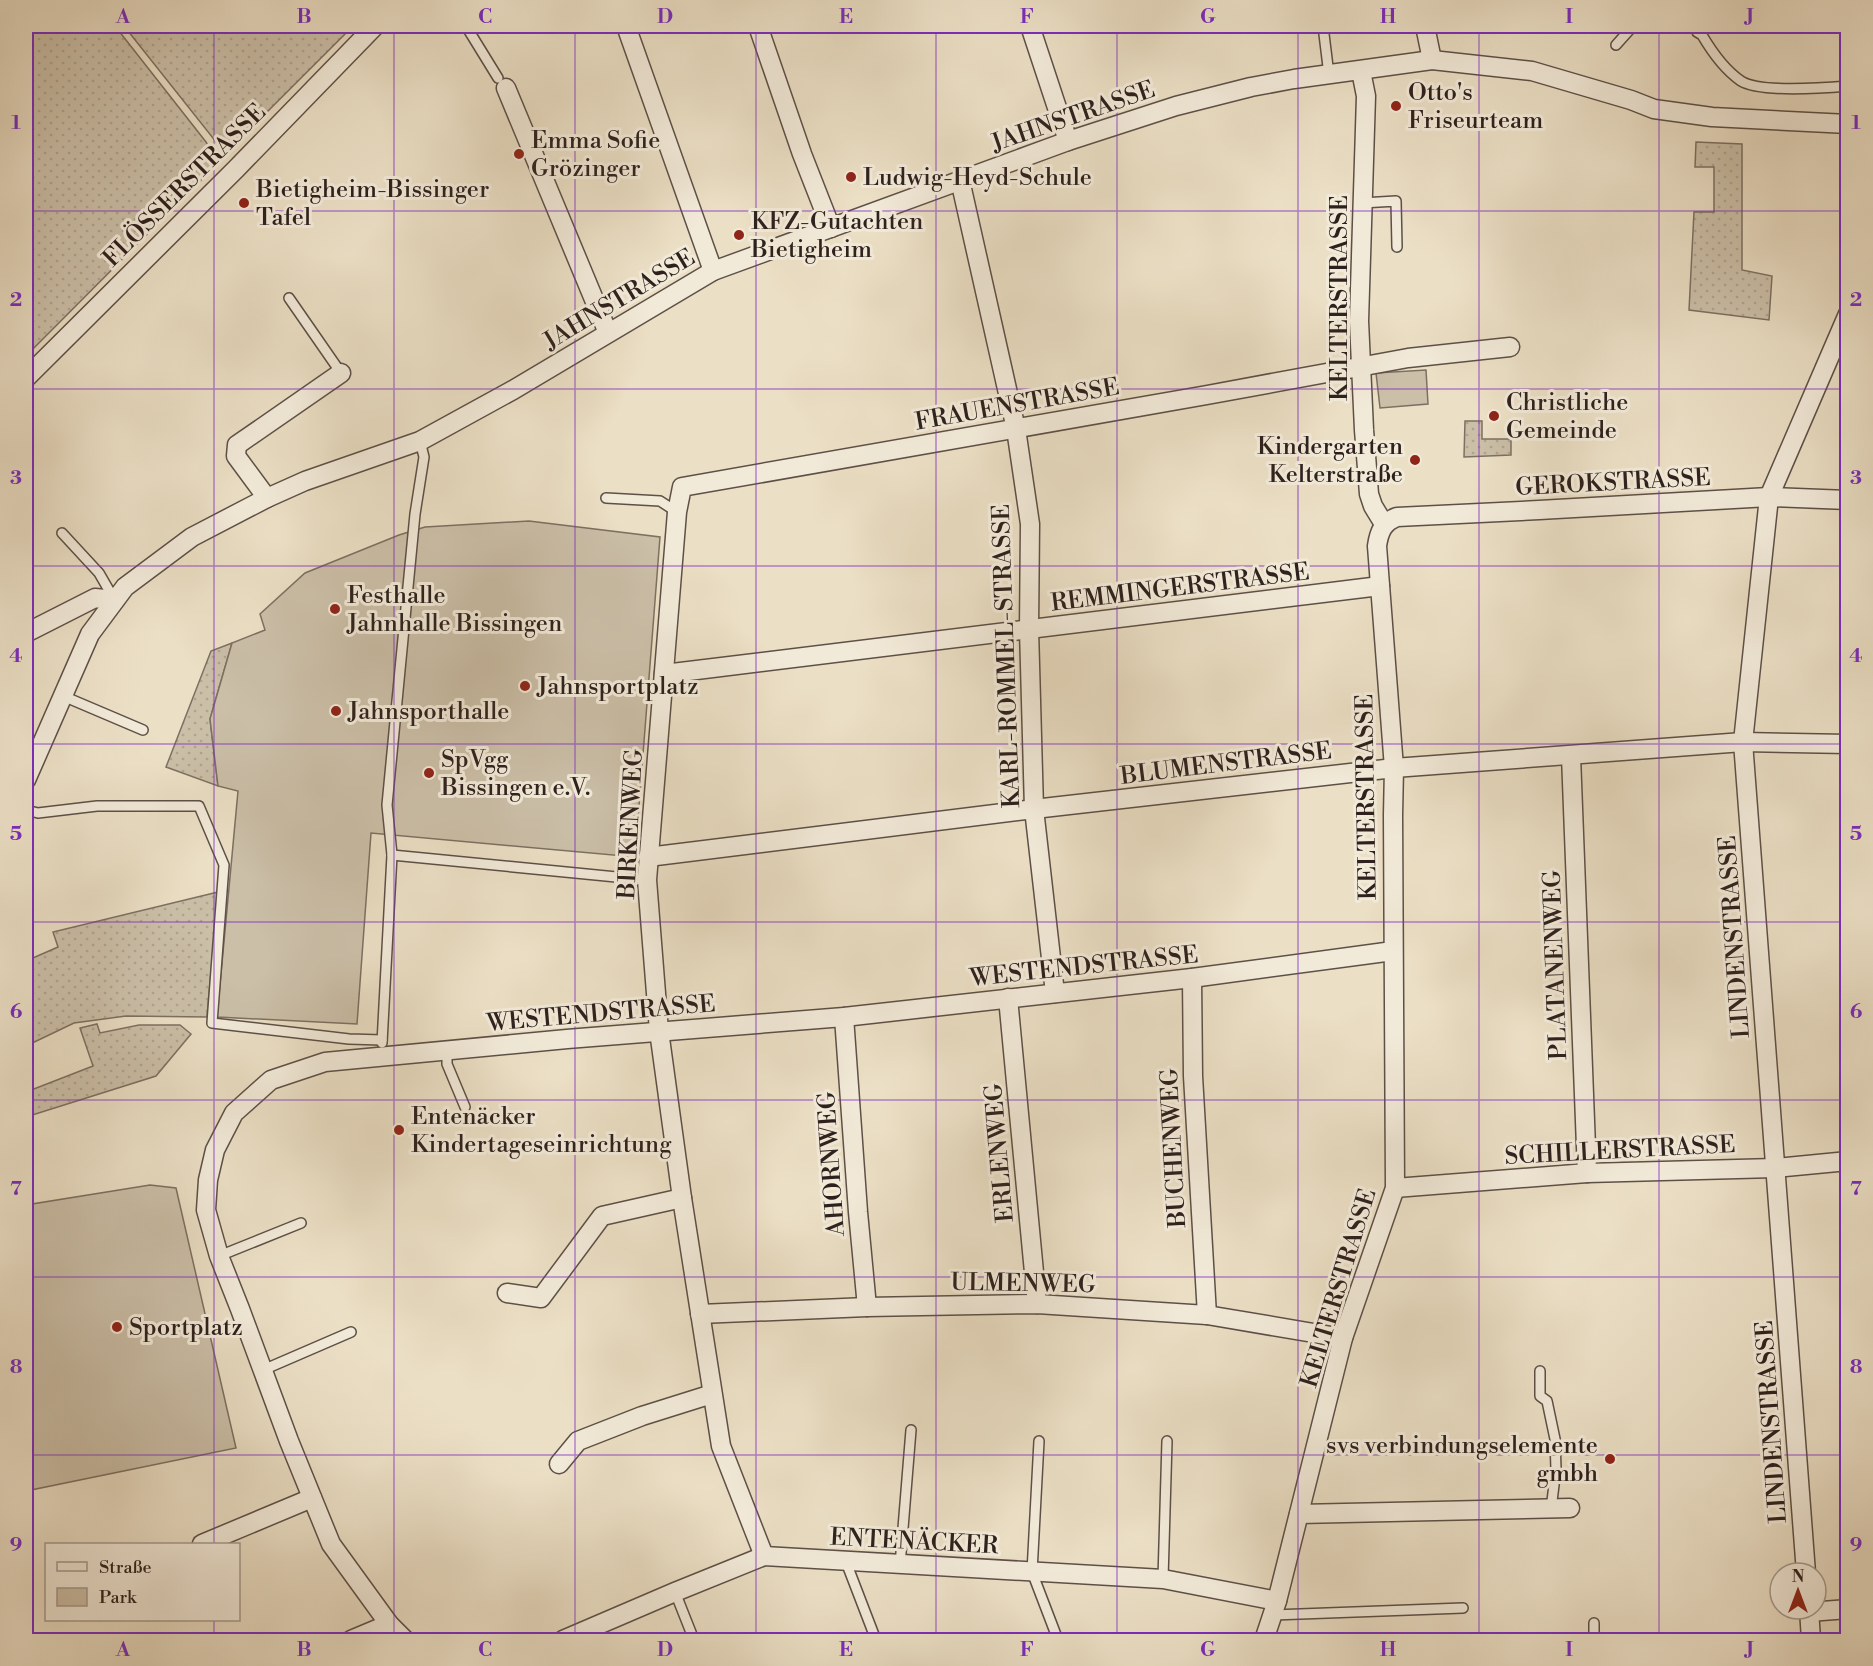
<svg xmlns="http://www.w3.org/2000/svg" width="1873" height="1666" viewBox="0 0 1873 1666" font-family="'Libre Bodoni',serif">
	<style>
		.grass { fill: url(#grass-dots); stroke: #7c7062; stroke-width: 1.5 }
		.park { fill: #cbbfa8; stroke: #7c7062; stroke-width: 1.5 }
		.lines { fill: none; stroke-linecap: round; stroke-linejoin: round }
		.service-casing { stroke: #5d5047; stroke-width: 12 }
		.minor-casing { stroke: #5d5047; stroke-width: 21 }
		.service { stroke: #f2ead9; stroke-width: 9 }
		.minor { stroke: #f2ead9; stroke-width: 18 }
		.grid { fill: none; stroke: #7b2cbf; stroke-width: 1.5; stroke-opacity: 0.55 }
		.poi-dot { fill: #8f2418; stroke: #f2ead9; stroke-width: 2 }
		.labels { text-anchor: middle; stroke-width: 6; stroke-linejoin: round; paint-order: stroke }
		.poi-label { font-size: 24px; fill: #2e211d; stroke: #f2ead9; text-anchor: start }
		.street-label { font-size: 24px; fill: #2e211d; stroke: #f2ead9 }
		.neatline { fill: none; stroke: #7b2cbf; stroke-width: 2 }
		.grid-label { font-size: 20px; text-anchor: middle; font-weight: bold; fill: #7b2cbf }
	</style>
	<defs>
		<pattern id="grass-dots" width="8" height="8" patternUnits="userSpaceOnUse" patternTransform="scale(1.5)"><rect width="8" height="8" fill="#cbbfa8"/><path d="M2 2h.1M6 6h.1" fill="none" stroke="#afa490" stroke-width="1.8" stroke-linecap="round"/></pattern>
	</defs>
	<rect width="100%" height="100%" fill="#ebdfc5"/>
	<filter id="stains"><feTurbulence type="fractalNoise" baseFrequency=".00333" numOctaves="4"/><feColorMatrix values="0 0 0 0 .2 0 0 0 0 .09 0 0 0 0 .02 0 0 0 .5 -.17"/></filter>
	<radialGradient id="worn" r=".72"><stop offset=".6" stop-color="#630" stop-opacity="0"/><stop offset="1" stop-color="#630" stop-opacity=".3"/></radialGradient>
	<g class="grass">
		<path d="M26,26H115L206,142L216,159L214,167L26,356Z"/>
		<path d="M124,26H353L228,151L224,152Z"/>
		<path d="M1696,142L1742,144V270L1772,276L1769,320L1689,310L1694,212H1714V167H1695Z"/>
		<path d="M1465,421H1482V439H1511V455L1464,457Z"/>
		<path d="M232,643L210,719L218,786L166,767L211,651Z"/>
		<path d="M218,892L207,1017L126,1016L74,1023L26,1046V961L58,947L53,932Z"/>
		<path d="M97,1024L100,1033L139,1025H180L191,1034L156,1076L26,1117V1092L93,1066L80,1028Z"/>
	</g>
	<g class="park">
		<path d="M1426,370L1428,404L1380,408L1376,373Z"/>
		<path d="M529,521L660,537L635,857L371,833L357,1024L217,1017L238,791L218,786L210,719L232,643L265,630L260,614L305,573L399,535L425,527Z"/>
		<path d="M150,1185L176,1188L236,1448L26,1491V1205Z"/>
	</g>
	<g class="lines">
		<defs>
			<g id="service">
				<path d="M466,26L498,78"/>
				<path d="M1323,26L1329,75"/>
				<path d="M1697,32L1702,35C1712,52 1725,70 1741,81C1760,93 1824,88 1848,86"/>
				<path d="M1616,45L1633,26"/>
				<path d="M1362,203L1396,201L1397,247"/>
				<path d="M289,298L341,373"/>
				<path d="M606,498L660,501L677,512"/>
				<path d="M62,533L99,573L114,599"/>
				<path d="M63,696L143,730"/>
				<path d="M26,810L38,813L97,806H199L224,865L212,1023L349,1039L382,1040"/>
				<path d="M392,855L387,805L415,514L424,457L420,441"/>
				<path d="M382,1043L392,855L647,880"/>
				<path d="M447,1050V1064L465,1107"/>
				<path d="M219,1256L301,1223"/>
				<path d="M263,1370L351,1332"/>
				<path d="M1540,1371V1396L1547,1401L1555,1439L1556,1469L1551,1509"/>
				<path d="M1039,1441L1032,1572L1058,1640"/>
				<path d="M846,1562L876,1640"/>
				<path d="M900,1565L911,1430"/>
				<path d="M1163,1579L1167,1441"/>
				<path d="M675,1592L694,1640"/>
				<path d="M1273,1615L1463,1608"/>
				<path d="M1594,1623V1640"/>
				<path d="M1536,1640V1639"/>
			</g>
			<g id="minor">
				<path d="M626,26L713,271"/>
				<path d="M758,26L802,154L831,228"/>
				<path d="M1030,26L1068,141"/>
				<path d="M1425,26L1432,60"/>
				<path d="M1361,71L1366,96L1359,321L1364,430L1369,494L1373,506L1384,524"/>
				<path d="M506,88L608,333"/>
				<path d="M960,180L1016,429L1030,524L1029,629L1034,809L1055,993"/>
				<path d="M26,378L236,169L375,26"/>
				<path d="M267,498L236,456L237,445L341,373"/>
				<path d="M26,633L95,598L115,600"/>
				<path d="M664,674L1380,586"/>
				<path d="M1571,756L1587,1173"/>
				<path d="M26,780L90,634L125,587L192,537L267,498L305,481L420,441L513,390L713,271L1068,141L1176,106L1251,87L1294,79L1432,60L1532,71L1631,100L1654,109L1712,117L1848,124"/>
				<path d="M648,857L1034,809L1394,768L1743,742L1848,744"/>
				<path d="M1192,978L1193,1076L1207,1315"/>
				<path d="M1008,998L1037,1304"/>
				<path d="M844,1017L858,1212L867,1307"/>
				<path d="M1395,1188L1587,1173L1775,1168L1848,1161"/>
				<path d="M507,1293L541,1298L602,1216L682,1198"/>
				<path d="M700,1314L867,1307L1037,1304L1207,1315L1343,1338"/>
				<path d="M559,1464L578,1441L642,1416L712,1394"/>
				<path d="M1299,1514L1570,1508"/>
				<path d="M202,1544L312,1498"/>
				<path d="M764,1556L721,1446L682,1198L659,1031L647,880L677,512L682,487L1207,395L1408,358L1510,347"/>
				<path d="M1806,1573L1743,742L1769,497L1848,314"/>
				<path d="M1809,1609L1811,1640"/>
				<path d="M1809,1612L1848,1609"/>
				<path d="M351,1640L389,1624"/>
				<path d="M405,1640L389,1624L331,1544L289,1441L240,1309L219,1256L206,1210L208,1180L215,1150L234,1113L271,1080L325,1062L567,1039L844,1017L1192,978L1393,951"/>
				<path d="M563,1640L675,1592L764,1556L1163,1579L1277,1601"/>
				<path d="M1264,1640L1277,1601L1343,1338L1395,1188L1393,815L1394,768L1377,546C1379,532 1383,522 1397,517L1539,510L1769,497L1848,500"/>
			</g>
		</defs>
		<use href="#service" class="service-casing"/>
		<use href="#minor" class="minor-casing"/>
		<use href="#service" class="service"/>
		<use href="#minor" class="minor"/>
	</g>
	<path class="grid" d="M214,26V1544M394,26V1640M575,26V1640M756,26V1640M936,26V1640M1117,26V1640M1298,26V1640M1479,26V1640M1659,26V1640M26,211H1848M26,389H1848M26,566H1848M26,744H1848M26,922H1848M26,1100H1848M26,1277H1848M26,1455H1848M214,1620V1640"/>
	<g class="poi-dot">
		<circle cx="1396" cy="106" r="6"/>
		<circle cx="519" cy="154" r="6"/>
		<circle cx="851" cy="177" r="6"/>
		<circle cx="244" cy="203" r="6"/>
		<circle cx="739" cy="235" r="6"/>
		<circle cx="1494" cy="416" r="6"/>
		<circle cx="1415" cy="460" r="6"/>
		<circle cx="335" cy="609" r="6"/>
		<circle cx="525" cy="686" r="6"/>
		<circle cx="336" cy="711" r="6"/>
		<circle cx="429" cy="773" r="6"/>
		<circle cx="399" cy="1130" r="6"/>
		<circle cx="117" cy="1327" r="6"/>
		<circle cx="1610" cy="1459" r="6"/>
	</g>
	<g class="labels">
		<g class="poi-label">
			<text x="1408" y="100">Otto's<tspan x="1408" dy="28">Friseurteam</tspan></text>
			<text x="531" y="148">Emma Sofie<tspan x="531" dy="28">Grözinger</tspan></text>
			<text x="863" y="185">Ludwig-Heyd-Schule</text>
			<text x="256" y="197">Bietigheim-Bissinger<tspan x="256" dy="28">Tafel</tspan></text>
			<text x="751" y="229">KFZ-Gutachten<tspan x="751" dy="28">Bietigheim</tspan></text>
			<text x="1506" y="410">Christliche<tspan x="1506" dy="28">Gemeinde</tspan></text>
			<text x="1403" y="454" text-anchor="end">Kindergarten<tspan x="1403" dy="28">Kelterstraße</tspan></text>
			<text x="347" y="603">Festhalle<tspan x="347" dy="28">Jahnhalle Bissingen</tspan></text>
			<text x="537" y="694">Jahnsportplatz</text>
			<text x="348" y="719">Jahnsporthalle</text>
			<text x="441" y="767">SpVgg<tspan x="441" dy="28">Bissingen e.V.</tspan></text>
			<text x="411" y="1124">Entenäcker<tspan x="411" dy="28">Kindertageseinrichtung</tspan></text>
			<text x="129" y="1335">Sportplatz</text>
			<text x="1598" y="1453" text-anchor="end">svs verbindungselemente<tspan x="1598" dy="28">gmbh</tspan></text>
		</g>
		<g class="street-label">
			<text transform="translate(1073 116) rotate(-19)" y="8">JAHNSTRASSE</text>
			<text transform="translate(184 185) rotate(-45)" y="8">FLÖSSERSTRASSE</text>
			<text transform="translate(1339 298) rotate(-90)" y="8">KELTERSTRASSE</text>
			<text transform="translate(619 299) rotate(-31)" y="8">JAHNSTRASSE</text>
			<text transform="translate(1017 404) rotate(-10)" y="8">FRAUENSTRASSE</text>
			<text transform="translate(1613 482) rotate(-3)" y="8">GEROKSTRASSE</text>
			<text transform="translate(1180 587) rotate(-7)" y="8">REMMINGERSTRASSE</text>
			<text transform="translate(1006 656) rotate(-92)" y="8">KARL-ROMMEL-STRASSE</text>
			<text transform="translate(1226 763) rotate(-7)" y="8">BLUMENSTRASSE</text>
			<text transform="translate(1366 797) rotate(-91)" y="8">KELTERSTRASSE</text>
			<text transform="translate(630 824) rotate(-87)" y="8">BIRKENWEG</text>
			<text transform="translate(1734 937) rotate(-94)" y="8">LINDENSTRASSE</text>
			<text transform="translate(1555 965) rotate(-92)" y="8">PLATANENWEG</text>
			<text transform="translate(1084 966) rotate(-6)" y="8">WESTENDSTRASSE</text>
			<text transform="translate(601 1013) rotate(-5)" y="8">WESTENDSTRASSE</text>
			<text transform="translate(1173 1148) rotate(-93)" y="8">BUCHENWEG</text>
			<text transform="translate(1620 1150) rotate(-3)" y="8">SCHILLERSTRASSE</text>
			<text transform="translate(999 1153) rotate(-95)" y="8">ERLENWEG</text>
			<text transform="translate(831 1164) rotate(-94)" y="8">AHORNWEG</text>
			<text transform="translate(1023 1283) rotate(1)" y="8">ULMENWEG</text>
			<text transform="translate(1338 1288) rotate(-73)" y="8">KELTERSTRASSE</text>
			<text transform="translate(1771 1422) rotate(-94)" y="8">LINDENSTRASSE</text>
			<text transform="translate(914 1541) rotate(3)" y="8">ENTENÄCKER</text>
		</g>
	</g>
	<rect width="1873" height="1666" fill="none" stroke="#ebdfc5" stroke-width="66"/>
	<rect x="45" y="1543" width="195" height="78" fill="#f2ead9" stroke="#a49a8e" stroke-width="1.5"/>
	<rect x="57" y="1562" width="30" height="9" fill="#f2ead9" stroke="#a49a8e" stroke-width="1.5"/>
	<text x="99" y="1573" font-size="18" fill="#2e211d">Straße</text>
	<rect x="57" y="1588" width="30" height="18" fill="#cbbfa8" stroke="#a49a8e" stroke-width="1.5"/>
	<text x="99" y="1603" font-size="18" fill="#2e211d">Park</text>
	<g transform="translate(1798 1591)"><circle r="28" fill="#f2ead9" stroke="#a49a8e" stroke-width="1.5"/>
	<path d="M0-4.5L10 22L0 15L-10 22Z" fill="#8f2418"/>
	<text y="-9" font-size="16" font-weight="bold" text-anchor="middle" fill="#2e211d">N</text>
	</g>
	<rect x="33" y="33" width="1807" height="1600" class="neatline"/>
	<g class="grid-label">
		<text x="123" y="23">A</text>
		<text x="304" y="23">B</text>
		<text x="485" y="23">C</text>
		<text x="665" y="23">D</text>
		<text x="846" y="23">E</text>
		<text x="1027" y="23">F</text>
		<text x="1208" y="23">G</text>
		<text x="1388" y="23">H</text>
		<text x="1569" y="23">I</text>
		<text x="1750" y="23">J</text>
		<text x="16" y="129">1</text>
		<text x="1856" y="129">1</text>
		<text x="16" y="306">2</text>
		<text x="1856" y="306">2</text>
		<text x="16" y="484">3</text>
		<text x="1856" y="484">3</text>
		<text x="16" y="662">4</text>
		<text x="1856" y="662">4</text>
		<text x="16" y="840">5</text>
		<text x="1856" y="840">5</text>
		<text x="16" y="1018">6</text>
		<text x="1856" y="1018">6</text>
		<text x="16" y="1195">7</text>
		<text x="1856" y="1195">7</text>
		<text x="16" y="1373">8</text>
		<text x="1856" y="1373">8</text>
		<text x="16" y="1551">9</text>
		<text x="1856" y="1551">9</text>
		<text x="123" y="1656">A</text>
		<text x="304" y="1656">B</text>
		<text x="485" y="1656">C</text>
		<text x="665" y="1656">D</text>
		<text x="846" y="1656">E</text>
		<text x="1027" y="1656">F</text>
		<text x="1208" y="1656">G</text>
		<text x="1388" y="1656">H</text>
		<text x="1569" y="1656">I</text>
		<text x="1750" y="1656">J</text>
	</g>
	<rect width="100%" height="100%" filter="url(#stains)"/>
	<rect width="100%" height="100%" fill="url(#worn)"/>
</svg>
